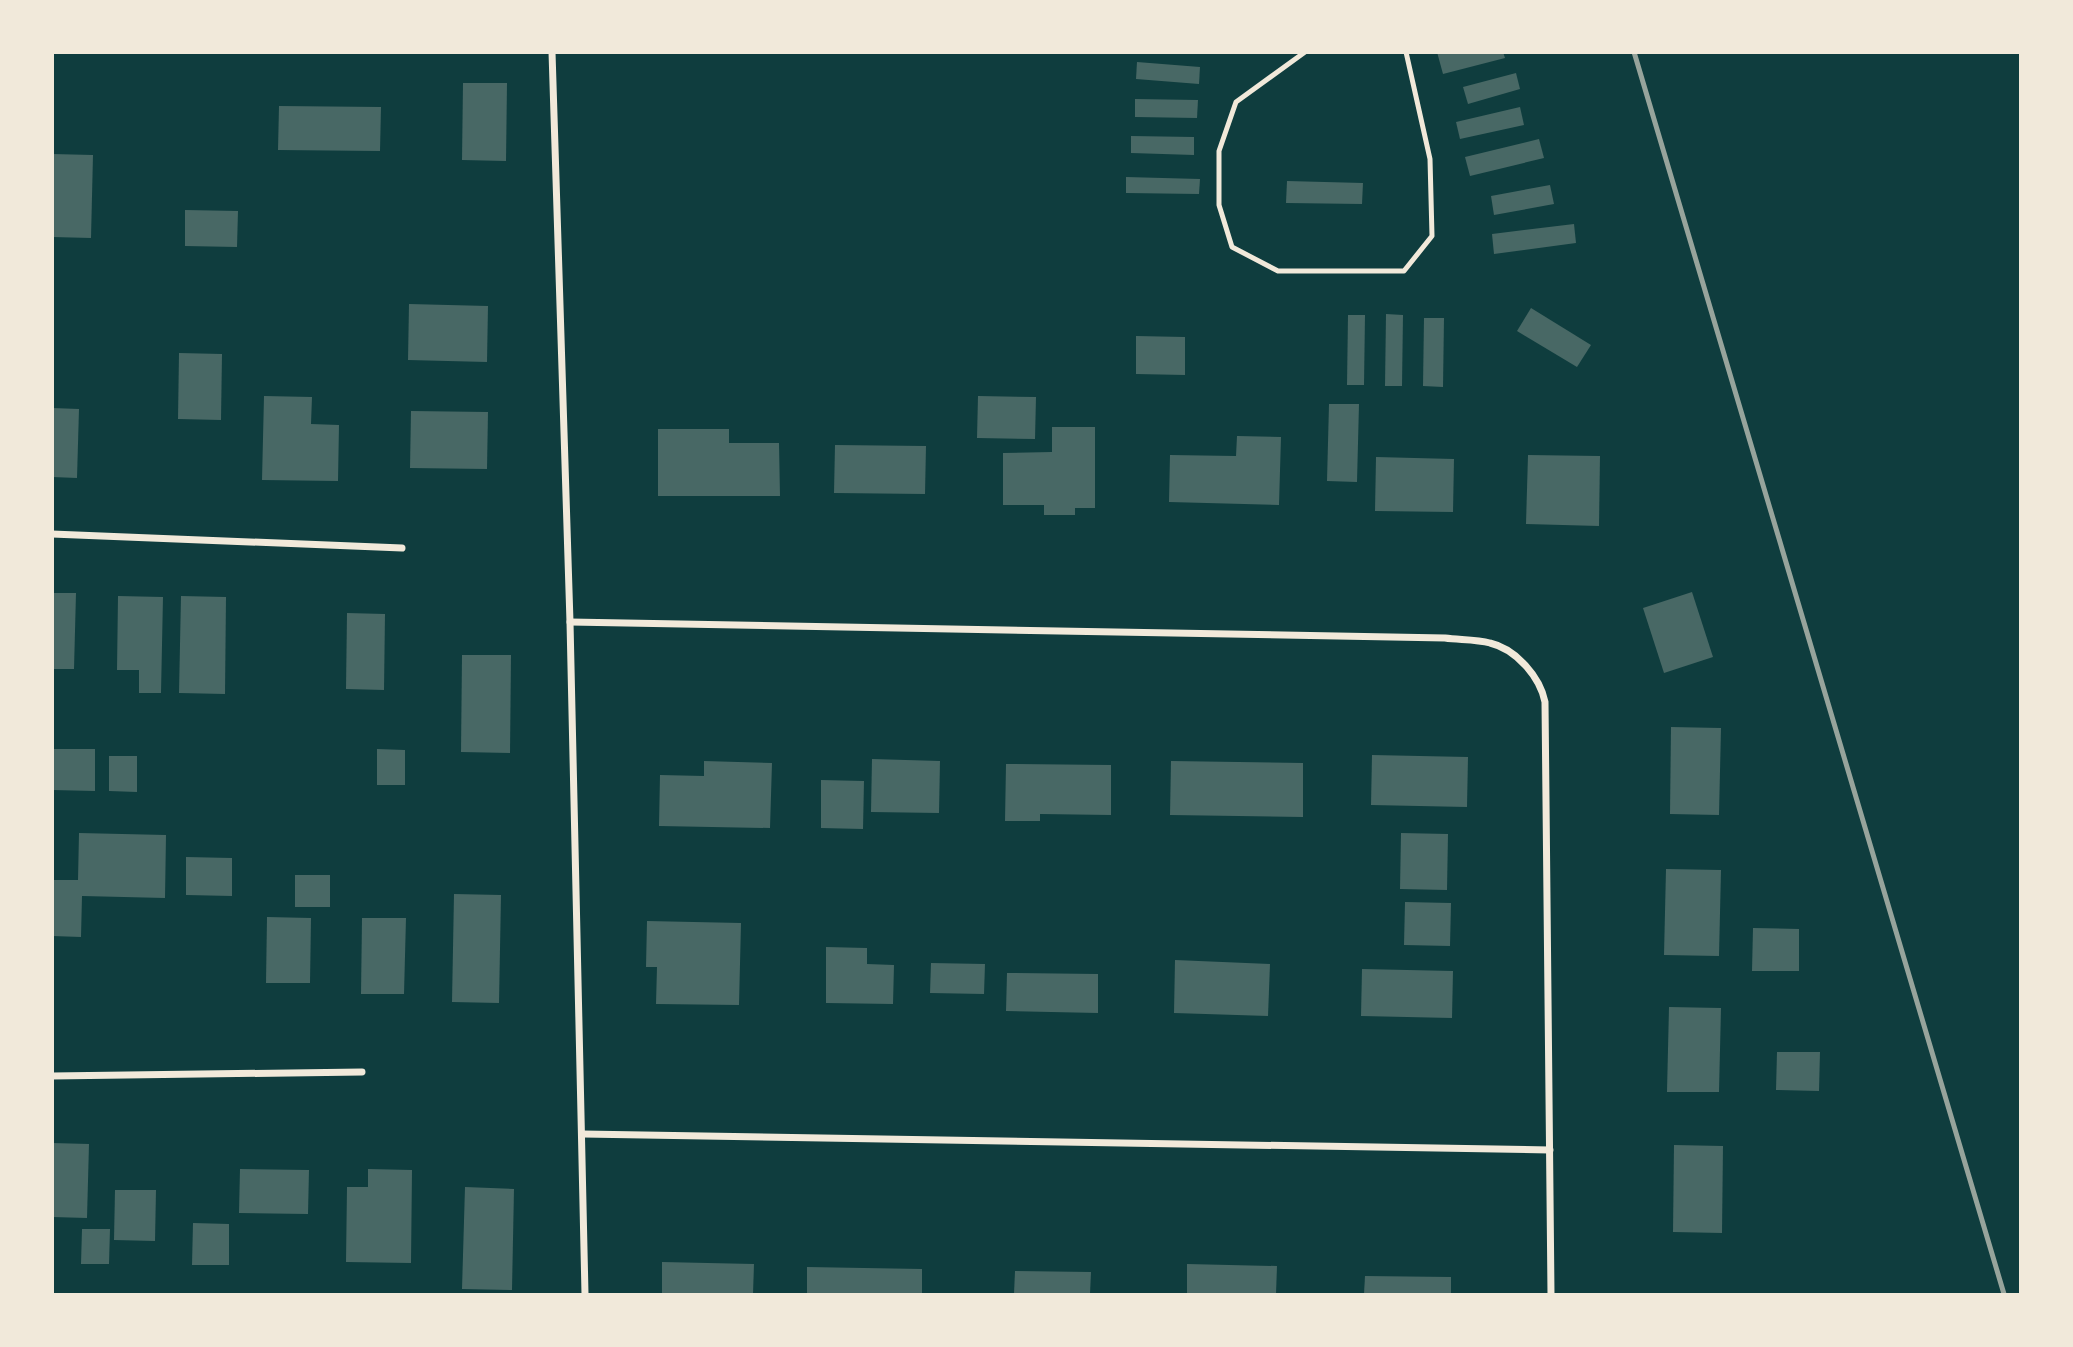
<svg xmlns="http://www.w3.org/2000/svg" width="2073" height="1347" viewBox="0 0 2073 1347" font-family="'Golos Text',sans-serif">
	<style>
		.building { fill: #486865 }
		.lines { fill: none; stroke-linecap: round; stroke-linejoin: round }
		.service { stroke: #f1e9da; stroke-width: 5 }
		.minor { stroke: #f1e9da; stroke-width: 7 }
		.rail { stroke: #97a49c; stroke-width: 5 }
	</style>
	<rect width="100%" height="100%" fill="#0f3d3e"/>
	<g class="building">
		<path d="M1437,52H1503L1505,58L1443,74Z"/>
		<path d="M1137,62L1200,67L1199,84L1136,79Z"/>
		<path d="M1516,73L1520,89L1468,104L1463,87Z"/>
		<path d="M463,83H507L506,161L462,160Z"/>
		<path d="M1135,99L1198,100L1197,118L1135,117Z"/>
		<path d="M279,106L381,107L380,151L278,150Z"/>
		<path d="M1520,107L1524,125L1460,139L1456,122Z"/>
		<path d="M1131,136L1194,137V155L1131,153Z"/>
		<path d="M1539,139L1544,158L1470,176L1465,157Z"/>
		<path d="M52,154L93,155L91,238L52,237Z"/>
		<path d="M1126,177L1200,179L1199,194L1126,193Z"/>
		<path d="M1287,181L1363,183L1362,204L1286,203Z"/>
		<path d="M1550,185L1554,204L1494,215L1491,196Z"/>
		<path d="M185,210L238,211L237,247L185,246Z"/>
		<path d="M1574,224L1576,243L1494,254L1492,234Z"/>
		<path d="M409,304L488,306L487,362L408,360Z"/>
		<path d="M1531,308L1591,345L1577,367L1517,331Z"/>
		<path d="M1386,314L1403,315L1402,386H1385Z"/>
		<path d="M1348,315H1365L1364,385H1347Z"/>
		<path d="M1424,318H1444L1443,387L1423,386Z"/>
		<path d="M1136,336L1185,337V375L1136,374Z"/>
		<path d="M179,353L222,354L221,420L178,419Z"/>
		<path d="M264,396L312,397L311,424L339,425L338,481L262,480Z"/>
		<path d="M978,396L1036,397L1035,439L977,438Z"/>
		<path d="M1329,404H1359L1357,482L1327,481Z"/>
		<path d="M52,408L79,409L77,478L52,477Z"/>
		<path d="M411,411L488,412L487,469L410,468Z"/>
		<path d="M1052,427H1095V508H1075V515H1044V505H1003V453L1052,452Z"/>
		<path d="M658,429H729V443H779L780,496H658Z"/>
		<path d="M1237,436L1281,437L1279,505L1169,502L1170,455L1236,456Z"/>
		<path d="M835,445L926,446L925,494L834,493Z"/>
		<path d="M1528,455L1600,456L1599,526L1526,524Z"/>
		<path d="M1376,457L1454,459L1453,512L1375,511Z"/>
		<path d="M1692,592L1713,657L1664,673L1643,608Z"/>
		<path d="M52,593H76L74,669H52Z"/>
		<path d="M118,596L163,597L161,693H139V670H117Z"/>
		<path d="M181,596L226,597L225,694L179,693Z"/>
		<path d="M347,613L385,614L384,690L346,689Z"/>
		<path d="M462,655H511L510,753L461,752Z"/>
		<path d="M1671,727L1721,728L1719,815L1670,814Z"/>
		<path d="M52,749H95V791L52,790Z"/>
		<path d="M377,749L405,750V785H377Z"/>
		<path d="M1372,755L1468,757L1467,807L1371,805Z"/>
		<path d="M109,756H137V792L109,791Z"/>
		<path d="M872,759L940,761L939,813L871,812Z"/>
		<path d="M704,761L772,763L770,828L659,826L660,775L704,776Z"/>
		<path d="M1171,761L1303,763V817L1170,815Z"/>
		<path d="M1006,764L1111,765V815L1040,814V821H1005Z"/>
		<path d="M821,780L864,781L863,829L821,828Z"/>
		<path d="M79,833L166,835L165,898L82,896L81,937L52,936V880H78Z"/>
		<path d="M1401,833L1448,834L1447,890L1400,889Z"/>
		<path d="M186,857L232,858V896L186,895Z"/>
		<path d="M1666,869L1721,870L1719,956L1664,955Z"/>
		<rect x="295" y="875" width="35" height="32"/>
		<path d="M454,894L501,895L499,1003L452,1002Z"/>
		<path d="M1405,902L1451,903L1450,946L1404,945Z"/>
		<path d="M267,917L311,918L310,983H266Z"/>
		<path d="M362,918H406L404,994H361Z"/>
		<path d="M647,921L741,923L739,1005L656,1004L657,967H646Z"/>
		<path d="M1753,928L1799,929V971H1752Z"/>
		<path d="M826,947L867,948V964L894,965L893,1004L826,1003Z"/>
		<path d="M1175,960L1270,964L1268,1016L1174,1013Z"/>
		<path d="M931,963L985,964L984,994L930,993Z"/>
		<path d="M1362,969L1453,971L1452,1018L1361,1016Z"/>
		<path d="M1007,973L1098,974V1013L1006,1011Z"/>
		<path d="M1669,1007L1721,1008L1719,1092H1667Z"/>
		<path d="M1777,1052H1820L1819,1091L1776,1090Z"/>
		<path d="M52,1143L89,1144L87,1218L52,1217Z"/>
		<path d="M1674,1145L1723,1146L1722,1233L1673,1232Z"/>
		<path d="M240,1169L309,1170L308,1214L239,1213Z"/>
		<path d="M368,1169L412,1170L411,1263L346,1262L347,1187H368Z"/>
		<path d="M465,1187L514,1189L512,1290L462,1289Z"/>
		<path d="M115,1190H156L155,1241L114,1240Z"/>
		<path d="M193,1223L229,1224V1265H192Z"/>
		<path d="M82,1229H110L109,1264H81Z"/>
		<path d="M662,1262L754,1264L753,1294H662Z"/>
		<path d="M1187,1264L1277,1266L1276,1294H1187Z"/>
		<path d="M807,1267L922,1269V1294H807Z"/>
		<path d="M1015,1271L1091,1272L1090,1294H1014Z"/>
		<path d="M1365,1276L1451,1277V1294H1364Z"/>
	</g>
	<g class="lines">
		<path class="service" d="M1305,52L1236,102L1219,151V205L1232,247L1278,271H1404L1432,236L1430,159L1406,52"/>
		<g class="minor">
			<path d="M552,52L570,622L585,1294"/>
			<path d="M52,534L402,548"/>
			<path d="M570,622L1445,638C1459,640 1476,639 1490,643C1516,649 1540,677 1545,702L1551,1294"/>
			<path d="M52,1076L362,1072"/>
			<path d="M583,1134L1550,1150"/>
		</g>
		<path class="rail" d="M1634,52L2004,1294"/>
	</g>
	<rect width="2073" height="1347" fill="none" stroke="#f1e9da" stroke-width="108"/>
</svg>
